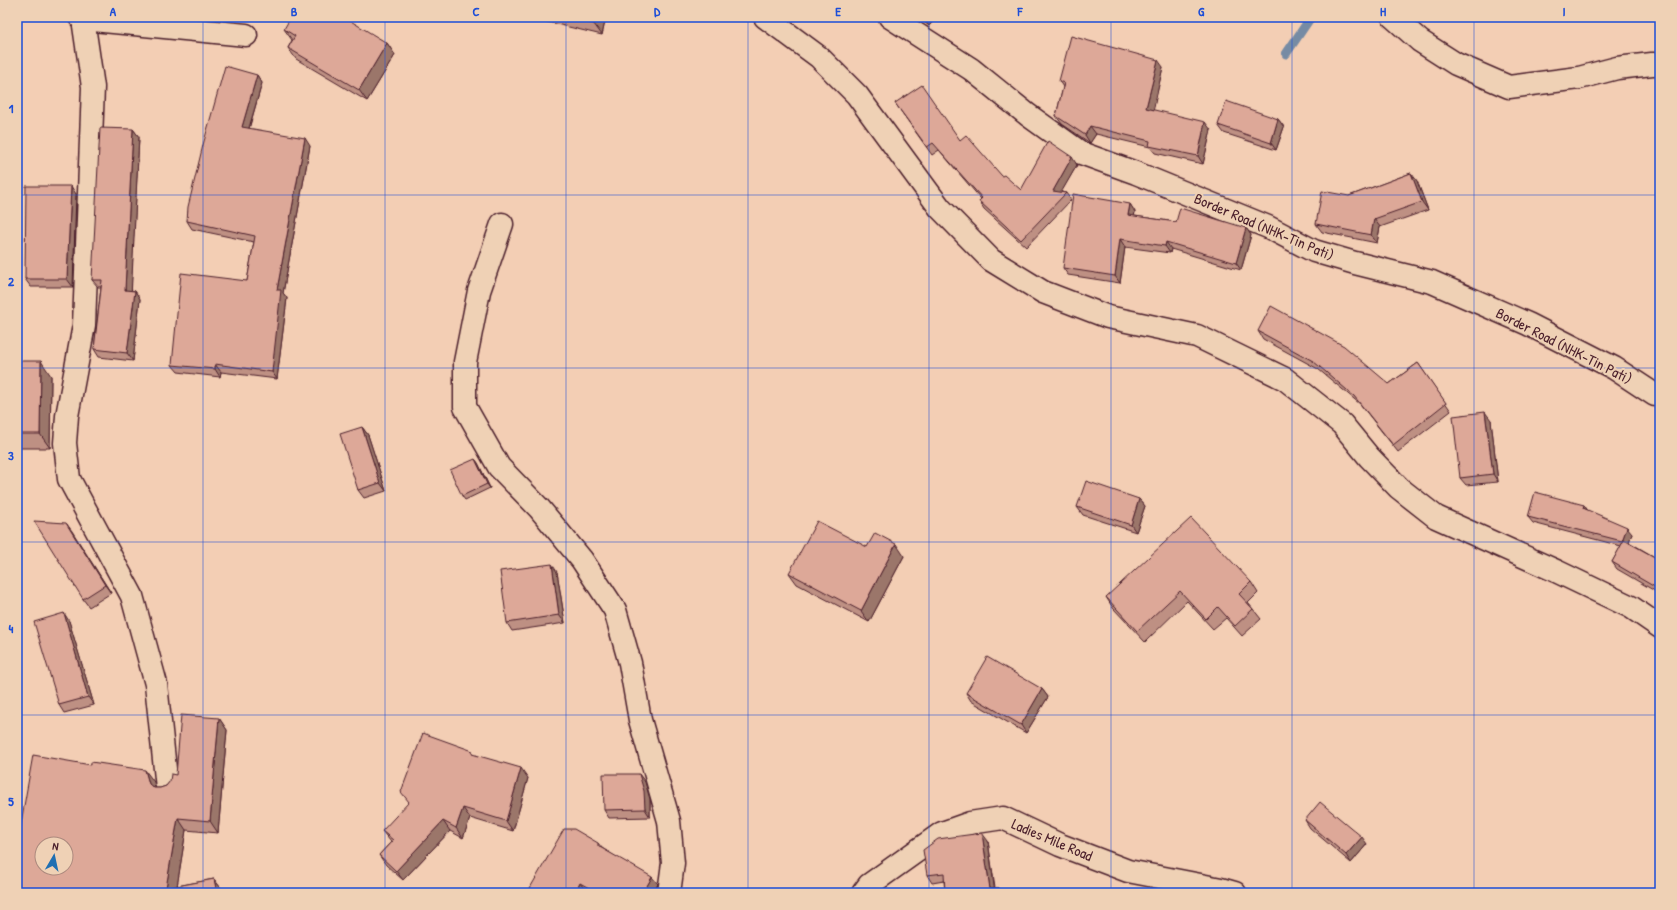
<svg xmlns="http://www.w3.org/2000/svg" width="1677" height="910" viewBox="0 0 1677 910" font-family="'Patrick Hand',sans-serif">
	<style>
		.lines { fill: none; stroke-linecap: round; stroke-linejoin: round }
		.stream { stroke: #768ba4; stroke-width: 9 }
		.minor-casing { stroke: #4a1f2b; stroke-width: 25 }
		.major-casing { stroke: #4a1f2b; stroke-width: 25 }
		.highway-casing { stroke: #4a1f2b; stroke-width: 25 }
		.minor { stroke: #efd1b5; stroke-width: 22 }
		.major { stroke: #efd1b5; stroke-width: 22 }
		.highway { stroke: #efd1b5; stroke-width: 22 }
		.wall { fill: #be9083; stroke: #4a1f2b }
		.shaded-wall { fill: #9b766a; stroke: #4a1f2b }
		.building { fill: #dda898; stroke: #4a1f2b; fill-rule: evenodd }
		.grid { fill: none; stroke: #1d4ed8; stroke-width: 1; stroke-opacity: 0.55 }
		.labels { text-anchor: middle; stroke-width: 4; stroke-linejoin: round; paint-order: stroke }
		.street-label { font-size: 15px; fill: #4a1f2b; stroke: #efd1b5 }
		.neatline { fill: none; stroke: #1d4ed8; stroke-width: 1.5 }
		.grid-label { font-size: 13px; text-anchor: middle; font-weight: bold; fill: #1d4ed8 }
	</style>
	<rect width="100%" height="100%" fill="#f3ceb4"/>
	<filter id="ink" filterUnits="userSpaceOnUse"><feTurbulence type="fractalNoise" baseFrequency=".025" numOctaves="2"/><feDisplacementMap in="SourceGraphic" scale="8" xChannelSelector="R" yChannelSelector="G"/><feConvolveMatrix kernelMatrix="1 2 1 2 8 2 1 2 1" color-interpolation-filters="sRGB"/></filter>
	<g filter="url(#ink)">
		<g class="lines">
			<path class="stream" d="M1286,54L1311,17"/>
			<defs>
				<g id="minor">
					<path d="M80,17L83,19L93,87L84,325L67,416L65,443L69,479L132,596L156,684L167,788"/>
					<path d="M1393,17L1420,41L1456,64L1509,87L1579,78L1617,68L1652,64H1660"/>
					<path d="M83,19L246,35"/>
					<path d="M502,224L479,291L465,362V407L499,467L539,508L582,560L615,610L630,663L640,720L669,821L673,863L669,893"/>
					<path d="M863,893L869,885L942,833L970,823L1003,818L1060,845L1128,871L1221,889L1235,893"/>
				</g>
				<path id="major" d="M890,17L971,69L1028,115L1081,153L1136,173L1268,227L1314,251L1355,263L1432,282L1528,324L1614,368L1655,395H1660"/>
				<path id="highway" d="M765,17L819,57L857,95L940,208L991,260L1043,292L1108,317L1197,336L1285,379L1342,424L1369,457L1399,488L1436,517L1556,571L1631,607L1660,627"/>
			</defs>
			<use href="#minor" class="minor-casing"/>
			<use href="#major" class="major-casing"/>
			<use href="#highway" class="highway-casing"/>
			<use href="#minor" class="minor"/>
			<use href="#major" class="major"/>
			<use href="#highway" class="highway"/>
		</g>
		<g class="wall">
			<path d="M527,17H606L602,35Z"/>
			<path d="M918,17H936L929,26Z"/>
			<path d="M284,29L387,43L395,55L367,101L296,59L288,48L292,40Z"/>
			<path d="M1163,67L1153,110L1211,130L1203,164L1155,153L1150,147L1096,134L1090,143L1062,124L1056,116L1063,87L1059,81Z"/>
			<path d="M257,75L262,83L249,129L310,146L283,293L287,298L277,379L221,372L220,377L178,372L172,365L247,281L254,242L192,229L187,221Z"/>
			<path d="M895,103L960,140L1002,176L1021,190L1077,165L1061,192L1066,193L1071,200L1026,247L984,209L979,201L981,199L939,150L932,155Z"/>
			<path d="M1278,119L1284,127L1276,150L1224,133L1218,125Z"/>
			<path d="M133,129L139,137L131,290L135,291L140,299L133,361L99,357L94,349L101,287H98L92,280Z"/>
			<path d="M1411,173L1417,181L1428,210L1380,227L1377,243L1322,232L1316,224L1349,196Z"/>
			<path d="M76,194L73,287H31L25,279Z"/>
			<path d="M1130,204L1135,212L1134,216L1176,222L1246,228L1251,235L1241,270L1171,249L1170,253L1125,247L1120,283L1068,275L1063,268Z"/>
			<path d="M1258,331L1389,384L1418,363L1451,411L1398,452L1360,404L1318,369L1263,339Z"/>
			<path d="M17,361L51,376L50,448H17Z"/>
			<path d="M1491,420L1498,482L1466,485L1460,478Z"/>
			<path d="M362,427L368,435L386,491L364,498L358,490Z"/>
			<path d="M475,459L478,463L490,488L465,500L462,496Z"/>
			<path d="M1139,499L1145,506L1136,532L1083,515L1077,507Z"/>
			<path d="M1584,505L1588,511L1632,533L1629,542L1660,560V594L1617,569L1612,562L1621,546L1533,523L1528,517Z"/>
			<path d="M66,523L111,593L89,607L83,599Z"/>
			<path d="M867,547L904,556L869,622L797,584L789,573Z"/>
			<path d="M557,572L565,623L512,631L507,623Z"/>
			<path d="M1251,582L1258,593L1248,603L1253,609L1261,619L1242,636L1226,618L1213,629L1187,601L1145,642L1113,608L1106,597Z"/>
			<path d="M69,621L94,705L64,713L59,705Z"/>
			<path d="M1042,689L1048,697L1026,733L971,701L966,693Z"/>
			<path d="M219,718L227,730L218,833L186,830L177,886L214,879L223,891L17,893L154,782L155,788H160L166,786L176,775Z"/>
			<path d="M476,755L528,778L513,831L470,818L463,838L450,831L403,880L386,865L379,855L391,842L382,831Z"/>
			<path d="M645,782L650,799V817L609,818L604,810Z"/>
			<path d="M1305,820L1367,844L1351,863L1310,828Z"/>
			<path d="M988,841L995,888H999L1002,893H945L944,881L932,883L927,875Z"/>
			<path d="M598,843L602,848L658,884L653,893H590L586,891L585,893H534L530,888Z"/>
		</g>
		<g class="shaded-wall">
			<path d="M595,17H606L602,35L594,24Z"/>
			<path d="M930,17H936L929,26L926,22Z"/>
			<path d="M387,43L395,55L367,101L359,90Z"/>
			<path d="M1158,60L1163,67L1152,116L1146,108Z"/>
			<path d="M257,75L262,83L247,135L242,127Z"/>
			<path d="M1278,119L1284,127L1276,150L1271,143Z"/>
			<path d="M1205,122L1211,130L1203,164L1198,156Z"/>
			<path d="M1090,126L1096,134L1090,143L1085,135Z"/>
			<path d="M133,129L139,137L131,298L125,290Z"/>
			<path d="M305,138L310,146L283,293L287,298L277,379L272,372L277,290Z"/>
			<path d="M1072,157L1077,165L1058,198L1053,191Z"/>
			<path d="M1411,173L1417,181L1428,210L1422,202Z"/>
			<path d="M71,186L76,194L73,287L67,279Z"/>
			<path d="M1130,204L1135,212L1133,222L1128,215Z"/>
			<path d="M1374,219L1380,227L1377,243L1371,235Z"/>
			<path d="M1246,228L1251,235L1241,270L1236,263Z"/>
			<path d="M1120,239L1125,247L1120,283L1115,276Z"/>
			<path d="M1166,242L1171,249L1170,253L1165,246Z"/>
			<path d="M135,291L140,299L133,361L127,353Z"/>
			<path d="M41,361L51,376L50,448L40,434Z"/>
			<path d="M215,364L221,372L220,377L215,369Z"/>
			<path d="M1485,412L1491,420L1498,482L1493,474Z"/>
			<path d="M362,427L368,435L386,491L380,483Z"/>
			<path d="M475,459L478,463L490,488L487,484Z"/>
			<path d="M1139,499L1145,506L1136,532L1131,525Z"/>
			<path d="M1584,505L1588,511L1583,508Z"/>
			<path d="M66,523L72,531L111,593L105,585Z"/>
			<path d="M1627,527L1632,533L1627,548L1622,541Z"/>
			<path d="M896,544L904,556L869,622L861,611Z"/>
			<path d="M552,564L557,572L565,623L559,615Z"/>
			<path d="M64,613L69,621L94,705L88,697Z"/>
			<path d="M1042,689L1048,697L1026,733L1021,725Z"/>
			<path d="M219,718L227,730L218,833L210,821Z"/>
			<path d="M521,768L528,778L513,831L506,821Z"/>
			<path d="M145,770L154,782L157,796L149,784Z"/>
			<path d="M639,774L645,782L650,799V817L645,809Z"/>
			<path d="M463,808L470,818L463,838L456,828Z"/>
			<path d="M178,818L186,830L176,893L166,888Z"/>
			<path d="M443,821L450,831L403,880L396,871Z"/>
			<path d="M982,833L988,841L995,893L990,889Z"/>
			<path d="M1362,837L1367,844L1351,863L1346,855Z"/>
			<path d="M652,877L658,884L653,893H643Z"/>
			<path d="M214,879L223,891V893H217Z"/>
			<path d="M580,883L586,891L585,893H575Z"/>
			<path d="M999,888L1002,893H999Z"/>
		</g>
		<g class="building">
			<path d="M291,17H344L387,43L359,90L288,48L295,36L284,29Z"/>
			<path d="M566,17H595L594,24Z"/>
			<path d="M920,17H930L926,22Z"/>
			<path d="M1071,36L1158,60L1146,108L1205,122L1198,156L1149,146L1150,141L1090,126L1085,135L1056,116L1064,83L1059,81Z"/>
			<path d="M225,66L257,75L242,127L305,138L277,290H281L272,372L215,364V369L172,365L181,273L247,281L255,236L187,221L188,207L203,145Z"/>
			<path d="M922,85L960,140L966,135L1002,176L1004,175L1021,190L1048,141L1072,157L1053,191L1066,193L1021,240L979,201L982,198L933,143L927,147L895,103Z"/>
			<path d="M1226,101L1278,119L1271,143L1218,125Z"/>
			<path d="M100,128L133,129L125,290L135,291L127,353L94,349L102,280H92Z"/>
			<path d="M1411,173L1422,202L1374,219L1371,235L1316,224L1322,191L1349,196Z"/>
			<path d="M26,186H71L67,279H25Z"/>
			<path d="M1073,194L1130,204L1128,215L1176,222L1180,208L1246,228L1236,263L1166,242L1165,246L1120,239L1115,276L1063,268Z"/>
			<path d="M1271,306L1344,346L1389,384L1418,363L1446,403L1393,445L1354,396L1313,361L1258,331Z"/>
			<path d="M17,361H41L40,434H17Z"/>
			<path d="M1485,412L1493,474L1460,478L1453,416Z"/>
			<path d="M362,427L380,483L358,490L340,434Z"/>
			<path d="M475,459L487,484L462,496L450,470Z"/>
			<path d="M1086,481L1139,499L1131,525L1077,507Z"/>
			<path d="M1535,492L1584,505L1583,508L1627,527L1622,541L1528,517Z"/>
			<path d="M1191,518L1251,582L1239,594L1253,609L1235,626L1218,607L1206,619L1180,591L1137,631L1106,597Z"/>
			<path d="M34,521L66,523L105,585L83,599Z"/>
			<path d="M817,521L867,547L875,533L896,544L861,611L789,573Z"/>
			<path d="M1624,540L1660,560V590L1612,562Z"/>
			<path d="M552,564L559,615L507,623L500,571Z"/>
			<path d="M64,613L88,697L59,705L34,622Z"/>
			<path d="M987,657L1042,689L1021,725L966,693Z"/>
			<path d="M181,715L219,718L210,821L178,818L166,888L214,879L217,893H17V846L33,755L91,765V762L145,770L149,784L154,788H160L166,786L170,781L171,774L176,775ZM42,844H66V868H42Z"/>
			<path d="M423,733L473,751L472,754L521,768L506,821L463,808L456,828L443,821L396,871L379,855L393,840L382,831L409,802L401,792Z"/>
			<path d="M603,774H639L644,791L645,809L604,810Z"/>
			<path d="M1320,802L1362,837L1346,855L1305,820Z"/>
			<path d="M564,829H574L598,843V846L652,877L643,893H598L580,883L575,893H538L530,888Z"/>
			<path d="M982,833L990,889L999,888V893H945L944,873L927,875L923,850L938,839Z"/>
		</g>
	</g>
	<path class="grid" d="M203,17V893M385,17V893M566,17V893M748,17V893M929,17V893M1111,17V893M1292,17V893M1474,17V893M17,195H1660M17,368H1660M17,542H1660M17,715H1660"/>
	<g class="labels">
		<g class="street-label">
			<text transform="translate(1264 227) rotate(23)" y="5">Border Road (NHK-Tin Pati)</text>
			<text transform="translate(1564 346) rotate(27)" y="5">Border Road (NHK-Tin Pati)</text>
			<text transform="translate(1052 840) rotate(23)" y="5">Ladies Mile Road</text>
		</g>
	</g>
	<rect width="1677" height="910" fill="none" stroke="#efd1b5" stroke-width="44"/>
	<g transform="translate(54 856) rotate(9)"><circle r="19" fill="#efd1b5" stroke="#ad8a7e"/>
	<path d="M0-3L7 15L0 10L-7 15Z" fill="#1f6fb2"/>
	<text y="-6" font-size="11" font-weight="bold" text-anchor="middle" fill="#4a1f2b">N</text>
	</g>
	<rect x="22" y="22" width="1633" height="866" class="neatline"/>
	<g class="grid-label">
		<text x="113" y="16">A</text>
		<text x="294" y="16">B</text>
		<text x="476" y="16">C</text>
		<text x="657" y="16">D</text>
		<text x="838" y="16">E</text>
		<text x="1020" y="16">F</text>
		<text x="1201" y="16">G</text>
		<text x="1383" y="16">H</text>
		<text x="1564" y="16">I</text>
		<text x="11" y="113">1</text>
		<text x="11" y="286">2</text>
		<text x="11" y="460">3</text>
		<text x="11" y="633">4</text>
		<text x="11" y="806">5</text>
	</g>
</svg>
